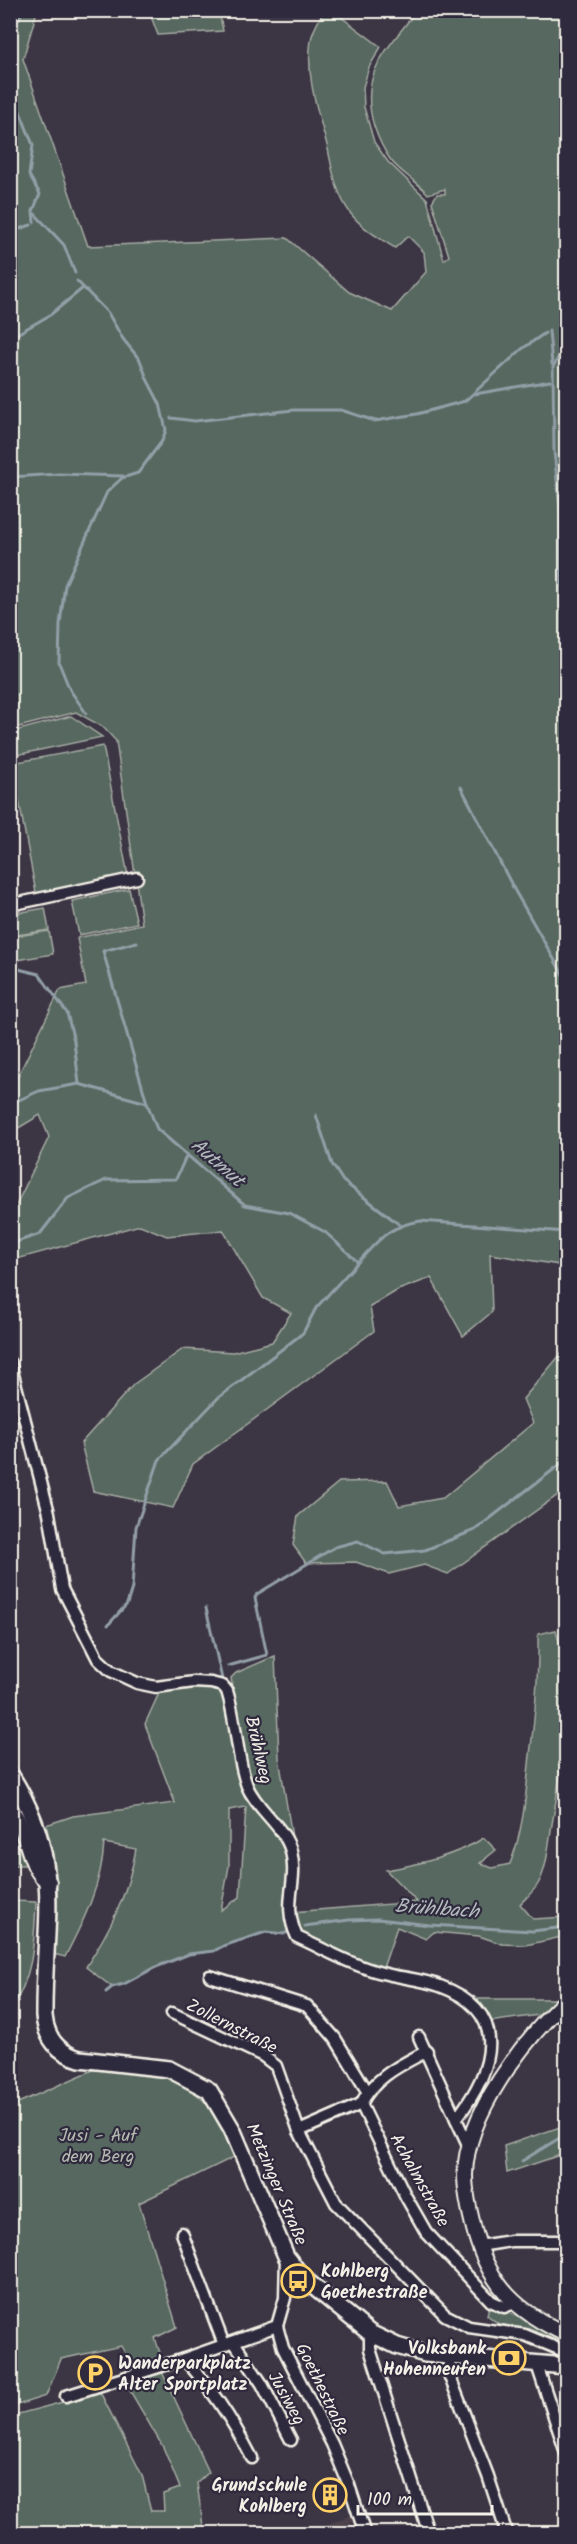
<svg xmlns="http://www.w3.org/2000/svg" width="577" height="2544" viewBox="0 0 577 2544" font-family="Kalam,sans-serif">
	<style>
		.built { fill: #4c434c }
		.green { fill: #57675f; stroke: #a6aca4; stroke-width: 1.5; fill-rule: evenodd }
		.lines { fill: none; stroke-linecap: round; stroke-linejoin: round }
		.stream { stroke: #939fa8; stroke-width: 3 }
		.minor-casing { stroke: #f4f1e8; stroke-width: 15 }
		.tertiary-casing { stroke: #f4f1e8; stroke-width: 18 }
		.secondary-casing { stroke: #f4f1e8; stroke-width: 20 }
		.minor { stroke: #2f2a3d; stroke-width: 10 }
		.tertiary { stroke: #2f2a3d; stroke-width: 14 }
		.secondary { stroke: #2f2a3d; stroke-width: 15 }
		.labels { text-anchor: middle; stroke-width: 4.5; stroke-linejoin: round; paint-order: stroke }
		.street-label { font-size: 18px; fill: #f4f1e8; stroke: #2f2a3d }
		.park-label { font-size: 18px; fill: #b5bab1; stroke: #2f2a3d }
		.poi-label { font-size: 18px; font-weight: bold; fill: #f4f1e8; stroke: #2f2a3d; text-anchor: start }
		.water-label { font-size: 20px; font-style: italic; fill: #b3babe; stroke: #2f2a3d }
	</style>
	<rect width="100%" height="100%" fill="#3c3544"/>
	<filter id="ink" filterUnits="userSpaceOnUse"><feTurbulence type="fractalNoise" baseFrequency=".0167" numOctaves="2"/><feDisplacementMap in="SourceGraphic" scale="12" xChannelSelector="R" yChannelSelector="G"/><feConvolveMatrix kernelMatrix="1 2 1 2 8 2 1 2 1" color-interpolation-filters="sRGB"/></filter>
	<g filter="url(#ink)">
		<path class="built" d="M352,2515L354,2521L348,2525L349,2533H312V2530L317,2528Z"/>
		<g class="green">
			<path d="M11,11H37L23,59L88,246L287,238L349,292L392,311L426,272L424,252L408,236L395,248C379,238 363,229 351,214C336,194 333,173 328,149C319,114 305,78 311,40C313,29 319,20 324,11H333L381,47L369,67L363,87L364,107L374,142L388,162L427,199L444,260L449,256L432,202L437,194H445V189L428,194C417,181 400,173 390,159C383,149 378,138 374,126C358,73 387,51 416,11H566V1266L490,1254L492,1312L463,1336L431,1278L398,1290L370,1307L374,1331L193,1464L173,1508L93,1491L81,1443L134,1384L183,1349L233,1352L272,1342L291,1313L263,1298L223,1230L167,1236L140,1225L17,1259L11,1252L10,1218L49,1137L40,1115L15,1130L11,1127V1086H13L60,990L86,985L77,938L142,924L116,741L103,727L76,712L11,729Z"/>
			<path d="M149,11H219L223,31L158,35Z"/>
			<path d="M71,716L102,737L11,756V732Z"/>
			<path d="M103,746L128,876L36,893L12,763Z"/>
			<path d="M129,889L137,923L79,935L72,901Z"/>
			<path d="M45,908L49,930L11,936V914Z"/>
			<path d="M49,931L53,954L11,961V937Z"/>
			<path d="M566,1348V1489L448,1574L424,1565L389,1574L356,1562L306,1563L293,1545L298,1516L339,1482L387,1481L399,1506L443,1498L533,1423L523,1399Z"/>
			<path d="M556,1630C575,1692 562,1768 551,1830C548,1848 547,1868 538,1884C534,1891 526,1898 520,1904L533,1919L566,1917V1936L526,1945L502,1944L479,1936L434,1932L426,1939L397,1927L383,1968L338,1951L302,1933L292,1912L417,1902L386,1870C421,1864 454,1856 484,1838L496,1850L480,1863L492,1868L510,1864C524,1829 526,1792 530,1755C535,1715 539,1674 538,1634Z"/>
			<path d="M275,1656L279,1758L295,1855L249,1782L231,1678L236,1673Z"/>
			<path d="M208,1686L225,1692L243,1790L247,1799L255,1804L269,1821L287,1851L290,1872L285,1906L289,1931L284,1934L266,1932L223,1946L214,1951L189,1954L156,1967L124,1984L112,1987L86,1967C111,1928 128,1894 136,1849L104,1843C102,1884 84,1920 65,1957L53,1954C60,1906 59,1872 46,1825L73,1816L175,1803L145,1724L160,1691ZM246,1807L240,1897L221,1910L229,1866V1810Z"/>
			<path d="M11,1824V1825L25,1865H11Z"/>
			<path d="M11,1901L36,1902C34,1943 34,1974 11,2010Z"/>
			<path d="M473,1999H556L539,2015L489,2022Z"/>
			<path d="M93,2070C138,2071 188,2071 214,2114C222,2127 228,2143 234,2157L139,2203L177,2327L155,2338L161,2356L133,2367L121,2346L61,2359L46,2396L11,2407V2106Z"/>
			<path d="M566,2125V2153L507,2173L504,2146Z"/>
			<path d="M489,2306L526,2319L566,2339V2346L536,2336L528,2330L499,2324L487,2315Z"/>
			<path d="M162,2372L209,2472L197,2483L204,2533H11L10,2500L15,2498L11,2416L100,2392L142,2475L151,2511H164L163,2494L180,2488L163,2447L126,2384Z"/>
		</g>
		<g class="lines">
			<g class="stream">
				<path d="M10,37L23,10"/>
				<path d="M10,86L33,145L29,175L40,194L33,211L34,222"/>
				<path d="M35,214L64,245L75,273"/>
				<path d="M10,232L31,225"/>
				<path d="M77,281L108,313L123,339L140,360L147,379L160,404L166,430L162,441L138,473L122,478L107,492L65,585L60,624L59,663L70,690L86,713"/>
				<path d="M549,331L552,364"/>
				<path d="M10,338L50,315L83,288"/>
				<path d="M475,394L550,381"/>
				<path d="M171,418L195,421L293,410H341L375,421L417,414L465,401L522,349L545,333"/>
				<path d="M10,477L59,474L123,476"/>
				<path d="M560,508L554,451L553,367L566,343"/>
				<path d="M560,510L563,641L566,640"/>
				<path d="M461,787L515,891L566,980"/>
				<path d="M137,942L103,951L147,1103L157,1129L245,1205L289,1213L325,1232L358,1262C380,1239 387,1227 420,1221L566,1232"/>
				<path d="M10,967L39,974L67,1013L74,1041L79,1084"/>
				<path d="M10,1104L39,1091L79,1084L147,1103"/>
				<path d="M316,1115L332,1164L343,1181L400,1225"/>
				<path d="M10,1244L40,1234L68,1198L106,1180L176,1179L187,1154"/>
				<path d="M206,1608L222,1679"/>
				<path d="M108,1625L127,1604L132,1588L136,1527L159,1460L218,1398L303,1333L316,1308L358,1262"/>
				<path d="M228,1666L267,1655L255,1598L257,1594L335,1547L358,1541L385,1554L425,1550L475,1530L566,1460"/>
				<path d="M305,1926L349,1920L378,1919L430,1925L532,1931L566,1927"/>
				<path d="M106,1992L112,1987L124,1984L156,1967L189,1954L214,1951L223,1946L266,1932L284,1934L289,1931L288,1926"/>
				<path d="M522,2161L566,2134"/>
			</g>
			<defs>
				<g id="minor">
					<path d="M10,905L137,878"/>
					<path d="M10,1363L49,1513L62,1589L98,1659L111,1671L137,1683L156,1687L194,1682L211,1683L223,1686L227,1691C237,1722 236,1756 247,1786C257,1810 284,1826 291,1851C299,1884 281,1902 297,1937C324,1949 353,1966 382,1973C401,1978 421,1979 440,1986C512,2012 494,2071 456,2119L470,2149"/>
					<path d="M210,1976L307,2006L335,2038L367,2091"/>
					<path d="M172,2013L263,2056L276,2066L299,2131L336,2203L445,2315L469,2327L525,2335L566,2352"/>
					<path d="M419,2037L456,2119"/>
					<path d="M361,2104L406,2197L426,2232L491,2301L504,2307L514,2303"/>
					<path d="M299,2131L361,2104C374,2077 401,2065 427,2051"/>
					<path d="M182,2233L224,2345"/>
					<path d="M479,2246L511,2241H566"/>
					<path d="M286,2256L285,2298L277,2326L283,2348L332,2444L349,2485L365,2534"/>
					<path d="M370,2333V2349L429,2534"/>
					<path d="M234,2342L262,2384L291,2440"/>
					<path d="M449,2358L450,2377L488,2476L507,2534"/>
					<path d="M184,2359C213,2389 233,2421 252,2458"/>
					<path d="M537,2365L566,2453"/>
					<path d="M66,2396L184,2359L277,2326"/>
				</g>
				<g id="tertiary">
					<path d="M10,1809C29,1828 27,1871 49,1882"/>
					<path d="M566,2000C524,2040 466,2113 465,2175C465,2194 470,2214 475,2233C490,2286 517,2312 566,2334"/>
				</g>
				<path id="secondary" d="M10,1774C66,1862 43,1921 44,2016C46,2038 58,2053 80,2059L169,2069L209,2090L232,2129L286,2256L303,2278L370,2333L397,2346L425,2354L566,2366"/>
			</defs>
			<use href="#minor" class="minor-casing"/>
			<use href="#tertiary" class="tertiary-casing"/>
			<use href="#secondary" class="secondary-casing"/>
			<use href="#minor" class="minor"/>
			<use href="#tertiary" class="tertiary"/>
			<use href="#secondary" class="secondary"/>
		</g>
	</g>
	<defs>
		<symbol id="bus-ring" viewBox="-11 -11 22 22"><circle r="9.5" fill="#2f2a3d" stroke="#ffd166" stroke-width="1.5"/><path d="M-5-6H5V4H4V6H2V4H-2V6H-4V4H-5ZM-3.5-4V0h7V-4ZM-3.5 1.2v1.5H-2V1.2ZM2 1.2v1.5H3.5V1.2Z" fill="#ffd166"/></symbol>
		<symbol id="bank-ring" viewBox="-11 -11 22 22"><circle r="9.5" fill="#2f2a3d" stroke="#ffd166" stroke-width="1.5"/><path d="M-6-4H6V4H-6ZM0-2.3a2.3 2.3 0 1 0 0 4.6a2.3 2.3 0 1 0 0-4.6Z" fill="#ffd166"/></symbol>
		<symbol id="parking-ring" viewBox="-11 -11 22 22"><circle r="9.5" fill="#2f2a3d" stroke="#ffd166" stroke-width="1.5"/><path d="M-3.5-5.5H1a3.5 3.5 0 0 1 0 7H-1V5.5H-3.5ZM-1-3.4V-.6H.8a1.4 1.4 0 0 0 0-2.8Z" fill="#ffd166"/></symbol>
		<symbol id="building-ring" viewBox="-11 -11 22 22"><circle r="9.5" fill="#2f2a3d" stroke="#ffd166" stroke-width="1.5"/><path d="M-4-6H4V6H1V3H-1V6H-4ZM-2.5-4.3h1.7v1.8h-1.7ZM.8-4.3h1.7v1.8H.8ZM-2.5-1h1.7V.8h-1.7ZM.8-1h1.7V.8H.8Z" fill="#ffd166"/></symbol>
	</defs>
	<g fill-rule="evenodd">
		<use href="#bus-ring" x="279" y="2262" width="38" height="38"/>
		<use href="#bank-ring" x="490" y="2339" width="38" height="38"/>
		<use href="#parking-ring" x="76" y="2354" width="38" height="38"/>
		<use href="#building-ring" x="311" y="2476" width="38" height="38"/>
	</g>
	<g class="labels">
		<g class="street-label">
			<text transform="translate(259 1750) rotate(77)" y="6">Brühlweg</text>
			<text transform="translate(232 2026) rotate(27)" y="6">Zollernstraße</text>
			<text transform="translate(420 2180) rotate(61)" y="6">Achalmstraße</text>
			<text transform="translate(277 2184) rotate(67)" y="6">Metzinger Straße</text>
			<text transform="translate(323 2389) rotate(64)" y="6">Goethestraße</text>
			<text transform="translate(287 2398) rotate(61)" y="6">Jusiweg</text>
		</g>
		<g class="park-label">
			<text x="98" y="2141">Jusi - Auf<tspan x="98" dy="21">dem Berg</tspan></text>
		</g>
		<g class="poi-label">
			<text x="321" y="2277">Kohlberg<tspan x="321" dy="21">Goethestraße</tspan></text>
			<text x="486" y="2354" text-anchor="end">Volksbank<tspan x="486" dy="21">Hohenneufen</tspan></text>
			<text x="118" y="2369">Wanderparkplatz<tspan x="118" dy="21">Alter Sportplatz</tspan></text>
			<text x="307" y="2491" text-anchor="end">Grundschule<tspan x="307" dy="21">Kohlberg</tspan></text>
		</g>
		<g class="water-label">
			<text transform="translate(218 1162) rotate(41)" y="7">Autmut</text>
			<text transform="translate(437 1908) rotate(4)" y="7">Brühlbach</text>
		</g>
	</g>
	<rect width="577" height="2544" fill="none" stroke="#2f2a3d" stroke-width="36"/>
	<rect x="18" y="18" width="541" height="2508" fill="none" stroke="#f4f1e8" stroke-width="2" filter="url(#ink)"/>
	<path d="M358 2505v9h134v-9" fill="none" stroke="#f4f1e8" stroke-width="3"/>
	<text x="367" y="2505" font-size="18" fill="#f4f1e8" stroke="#2f2a3d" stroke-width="4.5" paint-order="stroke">100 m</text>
</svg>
